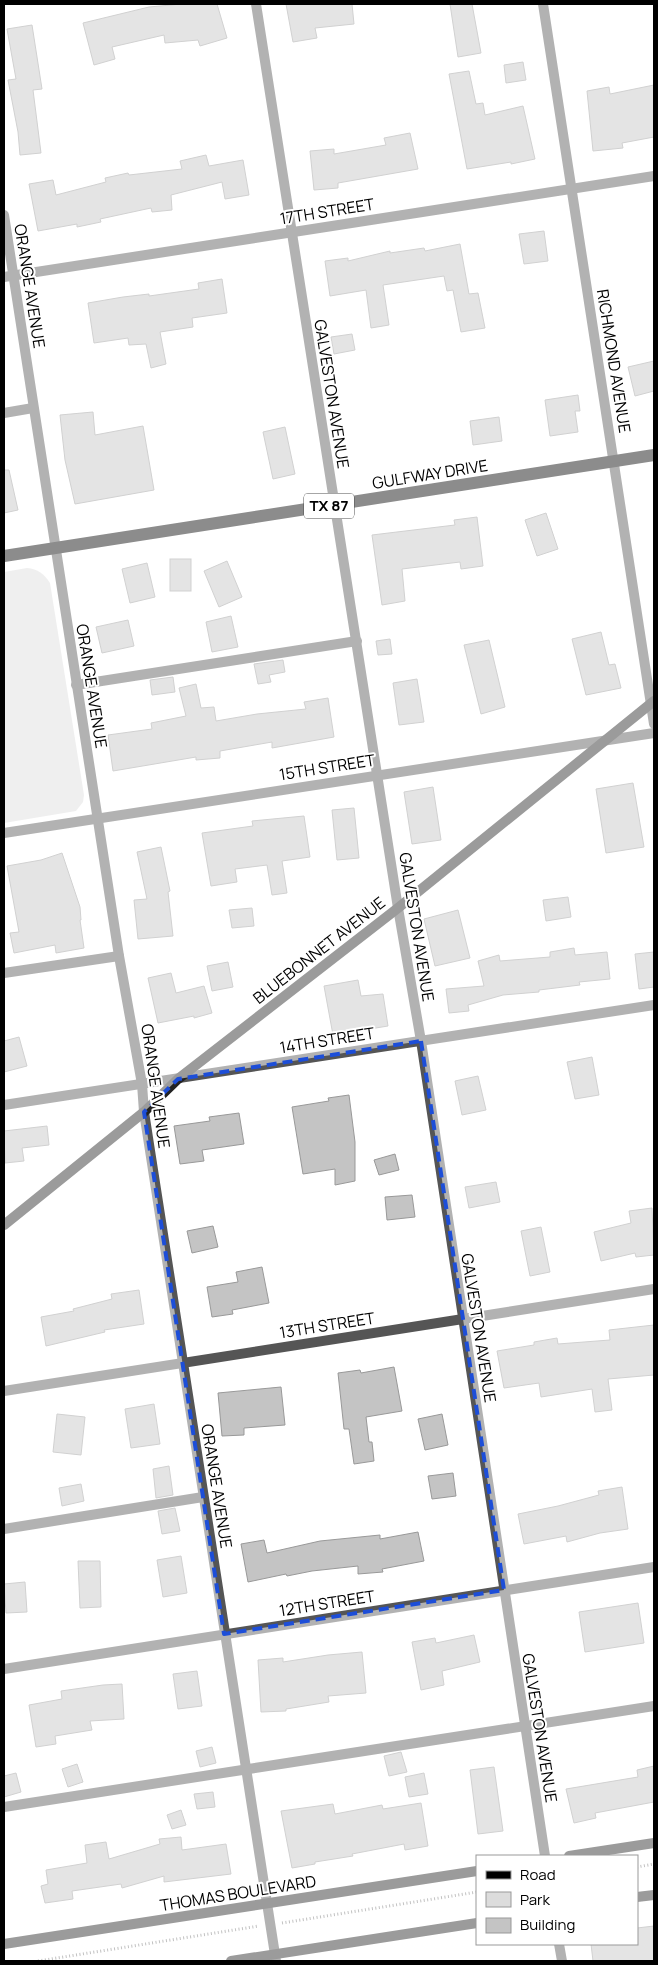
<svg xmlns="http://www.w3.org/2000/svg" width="658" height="1965" viewBox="0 0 658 1965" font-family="Manrope,sans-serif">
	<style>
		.green { fill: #dcdcdc }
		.building { fill: #c4c4c4; stroke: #999 }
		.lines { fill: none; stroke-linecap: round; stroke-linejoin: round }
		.path { stroke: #777; stroke-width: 3; stroke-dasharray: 1 2.5; stroke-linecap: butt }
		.lane { stroke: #555; stroke-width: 10 }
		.street { stroke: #555; stroke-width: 10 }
		.secondary { stroke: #222; stroke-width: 10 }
		.primary { stroke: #000; stroke-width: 12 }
		.marked { fill: none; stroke: #1d4ed8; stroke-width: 4; stroke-dasharray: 10 6; stroke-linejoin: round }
		.labels { text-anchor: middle; stroke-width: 4; stroke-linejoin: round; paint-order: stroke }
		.shield { fill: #fff; stroke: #4c4c4c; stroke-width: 1 }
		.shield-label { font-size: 15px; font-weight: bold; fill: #000 }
		.street-label { font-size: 16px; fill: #000; stroke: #fff }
	</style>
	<rect width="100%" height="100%" fill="#fff"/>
	<path class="green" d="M27,568C38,569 44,574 50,583L84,795L83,802L76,811L4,823V572Z"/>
	<g class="building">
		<path d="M182,4H217L227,38L200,46L198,40L165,43L164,35L112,47L115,59L94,65L83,23L149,7Z"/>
		<path d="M286,4H352L354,24L315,28L317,38L293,42Z"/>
		<path d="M450,4H472L481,53L458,57Z"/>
		<path d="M32,25L42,89L33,90L41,153L20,155L18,132L8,80L16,79L7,29Z"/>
		<path d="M523,62L526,80L506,83L504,65Z"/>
		<path d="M469,71L476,104L483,103L485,115L523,106L535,159L511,164V162L467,169L449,74Z"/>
		<path d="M654,85V137L622,143L623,148L593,151L587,91L609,87L610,94Z"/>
		<path d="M410,133L418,169L338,183V188L314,190L310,151L334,149V154L386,145L384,138Z"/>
		<path d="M206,155L209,166L243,160L249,195L225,199L222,182L171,195L172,210L152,212L151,208L100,219L101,222L77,227V224L38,231L29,184L53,180L56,195L106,182L105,178L128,173L129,175L182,169L180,161Z"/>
		<path d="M544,231L548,261L524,264L519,234Z"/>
		<path d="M460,244L469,294L478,293L485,328L461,332L453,290L447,291L444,276L383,285L389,325L371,328L366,290L330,296L325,261L348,258V261L390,251V253L424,248L425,251Z"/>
		<path d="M222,279L227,313L192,318L193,327L160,332L166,364L151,368L146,344L129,345L128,338L94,343L88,303L123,297L149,294V296L199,289L198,283Z"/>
		<path d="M352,334L355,350L334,354L331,337Z"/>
		<path d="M654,361V391L635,396L628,367Z"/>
		<path d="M578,395L580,411H575L578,432L550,436L545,400Z"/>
		<path d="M93,412L95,435L143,426L154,490L75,504L65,460L60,415Z"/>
		<path d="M499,417L502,441L473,445L470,421Z"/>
		<path d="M285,427L295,474L273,479L263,432Z"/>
		<path d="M4,470H9L18,510L4,513Z"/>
		<path d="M546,513L558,549L537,556L525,520Z"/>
		<path d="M477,517L483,566L461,569L460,562L402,569L405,601L382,605L372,535L455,525L454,520Z"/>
		<rect x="170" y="559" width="21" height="32"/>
		<path d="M227,561L242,597L219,607L204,571Z"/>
		<path d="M147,563L155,597L130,603L122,569Z"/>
		<path d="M231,616L238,647L212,652L206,622Z"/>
		<path d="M128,620L134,646L102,653L96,627Z"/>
		<path d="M601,632L609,665L615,664L621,688L586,695L572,639Z"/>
		<path d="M390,639L392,654L378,655L376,641Z"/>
		<path d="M489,640L505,707L481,714L464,645Z"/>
		<path d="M283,660L285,672L269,675L271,682L258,684L254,664Z"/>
		<path d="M173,677L175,692L152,695L150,680Z"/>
		<path d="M417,679L424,722L399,725L393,683Z"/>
		<path d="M196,684L201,708L214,707L216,721L257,714L306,709L304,702L328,698L334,737L272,748V742L220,751V758L196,760V757L113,771L108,735L152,729L151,723L186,716L179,688Z"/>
		<path d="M633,783L644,847L606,853L596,789Z"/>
		<path d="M433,787L441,840L412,844L404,792Z"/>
		<path d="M354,808L359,858L337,860L332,810Z"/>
		<path d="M304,816L310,857L282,861L287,893L272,895L267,865L235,869L237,882L211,886L202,833L253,826L252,821Z"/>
		<path d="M161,847L170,891L168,892L173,936L138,939L134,900L147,899L137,852Z"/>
		<path d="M62,853L80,907L81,920H80L84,948L56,953L55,945L14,953L10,933L19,932L7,866L41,860Z"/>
		<path d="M568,897L571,917L546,921L543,900Z"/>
		<path d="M252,908L254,926L232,928L229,910Z"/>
		<path d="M458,910L470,958L435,966L424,919Z"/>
		<path d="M574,948L575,955L607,952L610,979L579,982L580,985L539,990V992L503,995L468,1005L469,1011L449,1013L446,989L484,986L478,961L499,955L500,961L550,957V952Z"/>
		<path d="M654,952V987L639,989L635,954Z"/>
		<path d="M228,962L233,987L212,991L207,966Z"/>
		<path d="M171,973L176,993L204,986L212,1013L194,1018V1016L158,1023L148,978Z"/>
		<path d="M358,980L361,996L383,994L388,1026L333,1035L324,986Z"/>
		<path d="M19,1037L27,1066L4,1072V1041Z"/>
		<path d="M592,1057L599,1095L575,1099L567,1062Z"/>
		<path d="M478,1076L486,1110L462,1115L455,1081Z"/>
		<path d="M349,1095L355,1142V1181L335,1185V1169L303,1174L292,1107L329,1101L328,1098Z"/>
		<path d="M239,1113L244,1144L202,1150L204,1161L180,1164L174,1126L210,1121L209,1117Z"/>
		<path d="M47,1126L49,1145L22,1148L24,1161L5,1163L4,1131Z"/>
		<path d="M395,1154L399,1170L379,1175L374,1160Z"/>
		<path d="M496,1182L500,1202L469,1208L465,1187Z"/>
		<path d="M412,1195L415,1217L387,1220L385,1197Z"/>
		<path d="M652,1208L654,1255L636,1257L635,1253L601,1261L594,1232L631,1223L629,1211Z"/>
		<path d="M213,1226L218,1247L192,1253L187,1231Z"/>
		<path d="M541,1227L550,1272L530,1276L521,1231Z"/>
		<path d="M262,1267L269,1303L232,1310L233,1314L212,1317L207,1287L238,1282L236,1272Z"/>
		<path d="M139,1290L144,1324L104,1330L105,1332L46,1346L41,1317L74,1311L73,1309L112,1299L111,1294Z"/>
		<path d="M654,1325V1375L608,1379L612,1410L595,1412L592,1389L541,1397L539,1383L504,1388L497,1351L534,1345V1342L557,1338L558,1344L610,1340L609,1330Z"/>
		<path d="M394,1367L402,1411L366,1417L369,1442H372L374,1461L354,1464L349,1429H344L338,1373L360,1370L361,1373Z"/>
		<path d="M281,1387L285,1425L244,1428V1435L222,1436L218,1393Z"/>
		<path d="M154,1404L160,1444L131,1448L125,1409Z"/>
		<path d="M57,1414L85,1417L81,1455L53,1452Z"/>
		<path d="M442,1414L448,1445L425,1450L418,1419Z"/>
		<path d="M169,1466L173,1495L156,1498L153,1469Z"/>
		<path d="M453,1473L456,1496L432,1499L428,1476Z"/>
		<path d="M81,1484L84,1501L62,1506L59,1488Z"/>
		<path d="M622,1487L628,1529L600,1533L567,1542L566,1536L524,1544L518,1514L558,1506L599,1495L598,1491Z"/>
		<path d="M175,1508L180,1531L162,1534L158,1511Z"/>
		<path d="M418,1532L424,1561L382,1569L383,1572L358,1574V1566L312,1571L287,1576L286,1574L248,1582L241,1544L264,1540L267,1553L320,1541L380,1535V1539Z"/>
		<path d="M181,1556L187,1593L163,1597L157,1560Z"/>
		<path d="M78,1561H100L101,1607L80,1608Z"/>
		<path d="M25,1582L27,1612L6,1613L4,1584Z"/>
		<path d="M638,1603L644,1643L585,1652L579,1612Z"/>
		<path d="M474,1635L480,1662L442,1671L444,1685L421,1690L412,1642L435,1638L436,1643Z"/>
		<path d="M362,1652L366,1693L328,1696L329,1702L286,1709V1711L261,1712L258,1660L283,1658V1662L328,1655Z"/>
		<path d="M197,1671L202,1706L178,1709L173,1674Z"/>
		<path d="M122,1684L124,1719L90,1721L92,1730L55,1736L56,1744L36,1747L29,1705L62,1699L61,1691L103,1685Z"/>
		<path d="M212,1747L216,1763L200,1767L196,1751Z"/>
		<path d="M401,1752L407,1772L389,1776L384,1756Z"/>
		<path d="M77,1764L83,1782L68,1787L62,1769Z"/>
		<path d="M654,1766V1802L595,1813L596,1818L574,1823L566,1789L638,1777L637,1770Z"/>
		<path d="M494,1767L503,1831L478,1834L470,1770Z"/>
		<path d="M16,1773L21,1792L4,1797V1776Z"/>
		<path d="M424,1773L428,1794L409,1797L405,1777Z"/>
		<path d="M213,1792L215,1807L197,1809L194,1794Z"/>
		<path d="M421,1803L428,1846L405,1850L404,1844L352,1854L353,1856L315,1862V1864L292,1868L281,1811L333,1804L335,1814L382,1805L383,1809Z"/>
		<path d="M181,1810L186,1825L172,1829L167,1815Z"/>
		<path d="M181,1837L182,1850L226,1844L231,1874L164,1882V1876L122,1888L121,1884L72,1891L73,1899L45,1903L41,1886L48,1884L46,1870L87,1863L85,1845L106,1842L109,1859L160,1844L159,1839Z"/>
		<path d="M654,1926V1961H593L591,1944H637V1928Z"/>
	</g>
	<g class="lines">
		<g class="path">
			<path d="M637,1867L654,1864"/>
			<path d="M282,1923L477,1892"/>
			<path d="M38,1961L259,1926"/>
		</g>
		<g class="lane">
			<path d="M4,413L33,408"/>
			<path d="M76,685L357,641"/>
			<path d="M4,973L119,956"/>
			<path d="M4,1529L203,1497"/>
			<path d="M4,1807L654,1706"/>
		</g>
		<g class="street">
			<path d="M256,4L398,908L421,1041L545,1856"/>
			<path d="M543,4L654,724"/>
			<path d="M4,215L119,956L142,1084L144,1112L276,1961"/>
			<path d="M4,277L654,176"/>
			<path d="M4,833L654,733"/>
			<path d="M4,1105L654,1005"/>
			<path d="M4,1391L654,1289"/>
			<path d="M4,1669L654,1567"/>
			<path d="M559,1944L562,1961"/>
		</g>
		<g class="secondary">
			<path d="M4,1225L144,1112L178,1079L398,908L654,701"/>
			<path d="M569,1856L654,1843"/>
			<path d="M637,1897L654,1895"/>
			<path d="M4,1944L477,1871"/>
			<path d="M231,1961L477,1923"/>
		</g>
		<path class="primary" d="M4,556L654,455"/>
	</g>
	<path d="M0 0H658V1965H0ZM421,1041L504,1590L224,1634L144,1112L178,1079Z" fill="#fff" fill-opacity=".55" fill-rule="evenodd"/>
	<path class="marked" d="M421,1041L504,1590L224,1634L144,1112L178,1079Z"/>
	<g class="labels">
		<rect class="shield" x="304" y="493.5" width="50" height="25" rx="4"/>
		<g class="shield-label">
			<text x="329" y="511">TX 87</text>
		</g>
		<g class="street-label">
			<text transform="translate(327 211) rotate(-9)" y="6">17TH STREET</text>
			<text transform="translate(30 286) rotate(81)" y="6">ORANGE AVENUE</text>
			<text transform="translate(614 361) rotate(81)" y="6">RICHMOND AVENUE</text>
			<text transform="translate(332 394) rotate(81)" y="6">GALVESTON AVENUE</text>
			<text transform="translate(430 474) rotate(-9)" y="6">GULFWAY DRIVE</text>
			<text transform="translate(92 686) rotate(81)" y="6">ORANGE AVENUE</text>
			<text transform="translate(327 767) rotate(-9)" y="6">15TH STREET</text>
			<text transform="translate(417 927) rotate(81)" y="6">GALVESTON AVENUE</text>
			<text transform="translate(319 950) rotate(-38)" y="6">BLUEBONNET AVENUE</text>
			<text transform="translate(327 1040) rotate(-9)" y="6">14TH STREET</text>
			<text transform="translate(156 1086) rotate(82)" y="6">ORANGE AVENUE</text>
			<text transform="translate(327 1325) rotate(-9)" y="6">13TH STREET</text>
			<text transform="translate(479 1328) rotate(81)" y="6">GALVESTON AVENUE</text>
			<text transform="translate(217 1486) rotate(81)" y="6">ORANGE AVENUE</text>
			<text transform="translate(327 1603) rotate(-9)" y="6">12TH STREET</text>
			<text transform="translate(540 1728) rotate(81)" y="6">GALVESTON AVENUE</text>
			<text transform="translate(238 1893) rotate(-9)" y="6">THOMAS BOULEVARD</text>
		</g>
	</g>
	<rect width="658" height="1965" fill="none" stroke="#000000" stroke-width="10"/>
	<rect x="476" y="1855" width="162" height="90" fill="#ffffff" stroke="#999999"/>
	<rect x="486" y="1871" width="25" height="8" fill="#000000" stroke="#999999"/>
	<text x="520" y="1880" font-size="15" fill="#000000">Road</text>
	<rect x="486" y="1892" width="25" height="15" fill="#dcdcdc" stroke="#999999"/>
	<text x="520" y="1905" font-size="15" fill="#000000">Park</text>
	<rect x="486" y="1918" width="25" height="15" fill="#c4c4c4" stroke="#999999"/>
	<text x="520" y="1930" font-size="15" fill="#000000">Building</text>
</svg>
